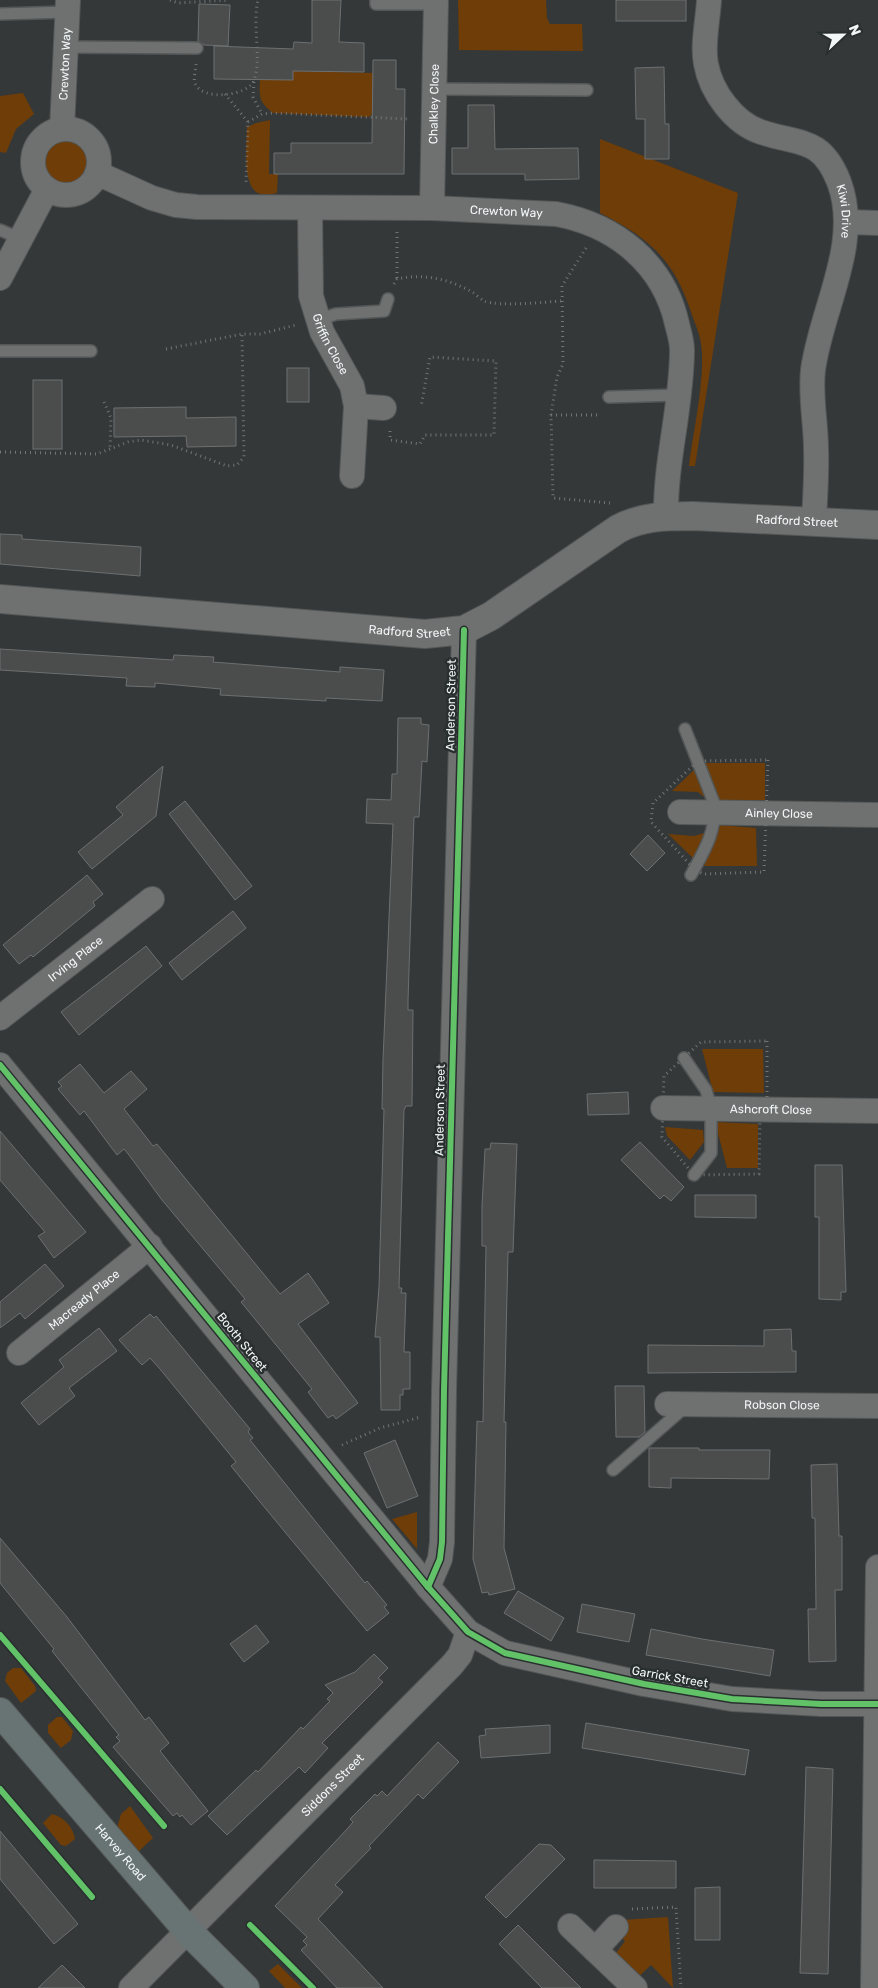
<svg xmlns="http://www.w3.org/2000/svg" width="878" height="1988" viewBox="0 0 878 1988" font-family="Rubik,sans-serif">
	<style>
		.green { fill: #6e3d08 }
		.building { fill: #4b4d4d; stroke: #6d7070 }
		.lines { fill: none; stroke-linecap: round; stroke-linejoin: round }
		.service-casing { stroke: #545757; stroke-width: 14 }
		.minor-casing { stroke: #545757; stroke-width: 26 }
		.tertiary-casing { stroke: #545757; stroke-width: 30 }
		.trunk-casing { stroke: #545757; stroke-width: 30 }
		.path { stroke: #737575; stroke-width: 3; stroke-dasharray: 1 4; stroke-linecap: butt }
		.service { stroke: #6f7171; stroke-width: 11 }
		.minor { stroke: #6f7171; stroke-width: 24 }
		.tertiary { stroke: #6f7171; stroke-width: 28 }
		.trunk { stroke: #687474; stroke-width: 28 }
		.cycleway-casing { stroke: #292f2f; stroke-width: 9 }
		.cycleway { stroke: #61c268; stroke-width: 6 }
		.labels { text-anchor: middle; stroke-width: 5; stroke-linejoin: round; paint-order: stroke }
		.street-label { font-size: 12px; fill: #f2f6f6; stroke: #292f2f }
	</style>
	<rect width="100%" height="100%" fill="#343838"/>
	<g class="green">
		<path d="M458,0H546L547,18L550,24H582L583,51L459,50Z"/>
		<path d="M293,71L375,73L372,114L369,117L273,113C259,102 259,97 260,79L293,80Z"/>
		<path d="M23,93L34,114L16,129L6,153L0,152V96Z"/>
		<path d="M270,120L269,174H278L277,193C273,194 266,195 261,194C241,190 247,142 247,127L256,123Z"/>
		<path d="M600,139L738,193L695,466H689C693,433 706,375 701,344C700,334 695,324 692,315C675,261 650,238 600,213Z"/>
		<circle cx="65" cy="163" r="22"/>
		<path d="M704,763H765V800L719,801Z"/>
		<path d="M697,767L708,800L698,792L672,791Z"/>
		<path d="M720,825L756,828L757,866H704Z"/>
		<path d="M704,833L696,861L668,834L694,836Z"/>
		<path d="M702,1049H763L764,1093L713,1092Z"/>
		<path d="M715,1122L758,1124V1168H727Z"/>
		<path d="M665,1127L703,1130L704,1142L690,1160L667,1136Z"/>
		<path d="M417,1512V1549L392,1519Z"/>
		<path d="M13,1668H21L35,1686L36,1691L21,1703L5,1681L7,1673Z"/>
		<path d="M57,1717H62L73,1731L71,1740L61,1748L48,1733V1725Z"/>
		<path d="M130,1806L153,1838L138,1852L117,1828L121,1814Z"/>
		<path d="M52,1814C64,1817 73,1827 75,1839L66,1846L61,1845L43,1823Z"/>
		<path d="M668,1917L673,1988L651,1965L631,1984L616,1953L625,1941L606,1921Z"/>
		<path d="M278,1964L302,1988H285L269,1971Z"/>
	</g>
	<g class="building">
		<path d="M312,0H341L339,42L364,43V72L293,71V80L214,79V46L293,49L294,42L312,43Z"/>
		<rect x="616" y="0" width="70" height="21"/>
		<path d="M199,4L230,5L228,46L204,45L198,41Z"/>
		<path d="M373,60H396V89H405L404,174H274V153H291V143H372Z"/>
		<path d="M664,67L665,124H669V159H645V119H636L635,68Z"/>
		<path d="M468,105H494L495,149L578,148L579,179L525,180V174H452V148H468Z"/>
		<rect x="287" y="368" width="22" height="34"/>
		<rect x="33" y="380" width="29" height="69"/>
		<path d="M186,407V418L236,417V446L187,447L186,436L114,437V408Z"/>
		<path d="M0,534L22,535V539L141,547L140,576L0,564Z"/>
		<path d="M0,649L173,660L174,655L214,657L213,662L340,672V667L384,670L382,701L326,698V701L220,695L221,689L155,683V687L126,686L127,678L0,670Z"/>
		<path d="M398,718H421V724L429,725L427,762L422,761L419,817H414L408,1001V1010H413L412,1106H406L404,1110L399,1288H402L401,1293H406L404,1352H410V1389H403V1395H400V1410H381L380,1337H375L379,1287L384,1109H382L383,1060L393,824L366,823L367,799L391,800L392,774H397Z"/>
		<path d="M163,766L156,816L92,869L78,852L123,815L116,807Z"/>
		<path d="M185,801L252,886L235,900L169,814Z"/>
		<path d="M648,835L665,853L647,871L630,854Z"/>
		<path d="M87,875L103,894L93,902L95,906L33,957L31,955L19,964L3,945Z"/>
		<path d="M233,911L246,928L182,980L169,963Z"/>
		<path d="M146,946L162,966L79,1035L61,1012Z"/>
		<path d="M80,1064L104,1093L131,1071L147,1089L124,1109L153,1146L157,1144L280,1294L308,1273L329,1303L298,1324L358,1403L336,1419L333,1415L328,1418L308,1392L312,1389L241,1302L245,1299L162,1200L129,1155L124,1149L117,1155L84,1111L80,1115L58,1089L62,1086L58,1082Z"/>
		<path d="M628,1092L629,1114L588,1115L587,1094Z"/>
		<path d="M0,1131L86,1232L54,1258L38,1236L45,1232L0,1180Z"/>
		<path d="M640,1142L684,1187L671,1201L664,1195L660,1199L621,1160Z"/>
		<path d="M491,1143L517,1144L513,1252H508L504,1422H506L504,1548L515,1589L489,1595L488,1592L482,1593L473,1559L477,1421L483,1422L486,1246H482V1206L485,1149H490Z"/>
		<path d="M815,1165H842L846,1292H841V1300L819,1299V1217H815Z"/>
		<path d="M695,1195H756V1218L695,1217Z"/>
		<path d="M45,1264L64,1286L25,1319L20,1313L0,1328V1302Z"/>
		<path d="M150,1314L154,1318L156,1316L250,1429L248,1432L253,1438L250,1440L365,1583L367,1581L387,1605L384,1607L389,1613L367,1631L261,1503L231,1466L236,1462L160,1369L150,1358L142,1365L119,1340Z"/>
		<path d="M99,1328L117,1351L69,1388L75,1396L39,1425L21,1403L64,1367L59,1360Z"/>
		<path d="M791,1329L792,1351H796V1372L648,1373V1345L764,1346V1330Z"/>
		<path d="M615,1386H644L645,1432L639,1437H616Z"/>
		<path d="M395,1440L418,1496L387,1508L364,1453Z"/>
		<path d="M699,1448V1450H770L769,1479L671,1478V1488L649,1487V1448Z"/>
		<path d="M837,1464L839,1536H842V1590H835L836,1661L809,1662L808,1609H816L815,1518H812L811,1465Z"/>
		<path d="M0,1538L67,1617L145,1720L149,1717L169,1743L160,1751L208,1811L191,1825L182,1815L180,1817L177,1813L173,1816L113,1747L120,1741L116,1737L119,1735L52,1651L54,1649L0,1583Z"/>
		<path d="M518,1591L564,1618L551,1641L504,1613Z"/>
		<path d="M582,1604L635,1614L629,1642L577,1632Z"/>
		<path d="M256,1625L269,1642L244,1662L230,1644Z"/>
		<path d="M651,1629L702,1639L774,1650L770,1676L646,1655Z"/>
		<path d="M374,1654L388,1668L378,1678L383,1682L322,1743L328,1748L305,1773L299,1767L227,1835L208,1816L256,1770L258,1772L301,1727L303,1729L330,1701L327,1699L333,1693L325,1685L355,1672Z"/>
		<path d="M586,1723L749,1750L745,1775L582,1748Z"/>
		<path d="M550,1725V1753L481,1758L479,1736L486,1735L485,1729Z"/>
		<path d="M438,1742L459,1762L423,1799L418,1794L369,1846L371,1848L335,1885L343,1892L318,1919L383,1988H337L301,1950L307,1945L303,1941L307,1937L275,1906L348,1828L353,1822L350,1819L375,1794L377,1796L382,1791L387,1796Z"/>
		<path d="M806,1767L833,1769L828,1974L800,1973Z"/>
		<path d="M0,1831L78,1924L54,1944L0,1879Z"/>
		<path d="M539,1844L551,1845L565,1859L506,1918L485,1897Z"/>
		<path d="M594,1860L676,1861V1888H594Z"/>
		<path d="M720,1887V1940H695V1888Z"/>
		<path d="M518,1925L581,1988H542L499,1944Z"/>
		<path d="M62,1965L85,1988H38Z"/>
	</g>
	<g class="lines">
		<defs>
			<g id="service">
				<path d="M376,0V4H436"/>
				<path d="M0,14L67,12"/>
				<path d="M66,47L197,48"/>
				<path d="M435,89L587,90"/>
				<path d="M0,230L19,238"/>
				<path d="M318,320L336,314L384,311L388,299"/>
				<path d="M0,351H91"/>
				<path d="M609,397L679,395"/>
				<path d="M685,729L714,803C717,831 704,851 691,875"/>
				<path d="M684,1058L706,1090L711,1108V1153L694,1175"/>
				<path d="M613,1470L685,1407"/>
			</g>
			<g id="minor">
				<path id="s1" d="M709,0C708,20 702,45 706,64C711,92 734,123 761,132C799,145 821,136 839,182C862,243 821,309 813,370C810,397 816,423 816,449C817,473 815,497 814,521"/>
				<circle cx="66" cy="162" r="33"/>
				<path id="s2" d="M62,129L68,0"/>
				<path id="s3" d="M97,173L152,198L176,205L197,207L432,208L556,214C616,225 664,264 677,324C679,332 682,341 682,350C682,406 665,461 666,516"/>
				<path id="s4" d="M432,208L436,0"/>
				<path id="s5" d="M310,209L311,296L322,332L352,386L356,406L352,476"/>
				<path d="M847,222L878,223"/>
				<path d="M0,278L47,189"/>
				<path d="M356,406L384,408"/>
				<path id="s6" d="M680,812L878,815"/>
				<path id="s7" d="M0,1018L152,899"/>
				<path d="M0,1065L428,1587L468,1632L505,1653L644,1684L732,1699L821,1704H877"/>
				<path id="s8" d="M663,1108L878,1111"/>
				<path id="s9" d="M19,1353L150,1246"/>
				<path id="s10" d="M667,1404L878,1406"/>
				<path d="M428,1587L440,1559L442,1542L444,1390L464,630"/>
				<path d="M570,1926L635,1988"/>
				<path d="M595,1950L616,1927"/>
				<path id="s11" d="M131,1988L452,1665L460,1655L468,1632"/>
				<path d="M873,1988L878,1567"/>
			</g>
			<g id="tertiary">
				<path id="s12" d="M0,599L425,634L464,630L491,616L618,529C642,516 667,516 693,516L878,525"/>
			</g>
			<g id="trunk">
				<path id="s13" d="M0,1712L188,1931L245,1988"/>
			</g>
		</defs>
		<use href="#service" class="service-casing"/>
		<use href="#minor" class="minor-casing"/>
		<use href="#tertiary" class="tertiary-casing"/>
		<use href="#trunk" class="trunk-casing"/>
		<g class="path">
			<path d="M170,0L178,3L229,0"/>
			<path d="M196,64C196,69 193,78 195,83C202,102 249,96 254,80C262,59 252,25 258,0"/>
			<path d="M254,82L253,97L262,114"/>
			<path d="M225,94L248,122L246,185"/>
			<path d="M248,122L262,114L273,113L409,119"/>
			<path d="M397,232V279"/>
			<path d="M586,248L562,286L563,364L557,377L551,415L553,498L610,503"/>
			<path d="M394,284L397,279C423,273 449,279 472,292C476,294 480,299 484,301C499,307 545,302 562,301"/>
			<path d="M166,349L242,334H260L296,325"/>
			<path d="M104,402L111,418L110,449"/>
			<path d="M551,415H597L599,412"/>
			<path d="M390,431V440L420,444L425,435H494L496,361L430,357L421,407"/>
			<path d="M0,452L97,454L128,442L141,440L171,445L227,466L237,465L244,457L242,334"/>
			<path d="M768,760L764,872L703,874L694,869L651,822L653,803L698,761Z"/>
			<path d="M767,1041V1109L760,1117L759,1174L694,1175L662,1137L664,1076L701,1042Z"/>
			<path d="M342,1445L380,1428L421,1417"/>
			<path d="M632,1909L676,1907L681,1988"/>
		</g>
		<use href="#service" class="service"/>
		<use href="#minor" class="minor"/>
		<use href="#tertiary" class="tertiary"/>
		<use href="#trunk" class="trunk"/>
		<defs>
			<g id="cycleway">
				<path d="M0,1065L428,1587L468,1632L505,1653L644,1684L732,1699L821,1704H877"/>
				<path d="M428,1587L440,1559L442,1542L444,1390L464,630"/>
				<path d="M0,1635L164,1826"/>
				<path d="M0,1789L92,1897"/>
				<path d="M250,1925L313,1988"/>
			</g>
		</defs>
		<use href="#cycleway" class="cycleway-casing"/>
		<use href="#cycleway" class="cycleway"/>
	</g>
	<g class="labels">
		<g class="street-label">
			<text dy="4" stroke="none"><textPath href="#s2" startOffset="65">Crewton Way</textPath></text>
			<text dy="4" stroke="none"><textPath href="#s4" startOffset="104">Chalkley Close</textPath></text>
			<text dy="4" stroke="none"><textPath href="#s3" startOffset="416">Crewton Way</textPath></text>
			<text dy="4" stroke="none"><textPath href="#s1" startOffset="284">Kiwi Drive</textPath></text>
			<text dy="4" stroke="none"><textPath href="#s5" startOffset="139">Griffin Close</textPath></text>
			<text dy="4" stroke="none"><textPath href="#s12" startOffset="831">Radford Street</textPath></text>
			<text dy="4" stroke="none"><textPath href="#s12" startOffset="411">Radford Street</textPath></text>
			<text transform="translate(451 705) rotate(-89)" y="4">Anderson Street</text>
			<text dy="4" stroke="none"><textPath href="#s6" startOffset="99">Ainley Close</textPath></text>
			<text dy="4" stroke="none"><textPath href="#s7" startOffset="96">Irving Place</textPath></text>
			<text dy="4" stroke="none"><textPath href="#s8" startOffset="108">Ashcroft Close</textPath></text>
			<text transform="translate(440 1110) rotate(-89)" y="4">Anderson Street</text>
			<text dy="4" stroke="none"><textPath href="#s9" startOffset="84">Macready Place</textPath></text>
			<text transform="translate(242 1342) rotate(51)" y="4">Booth Street</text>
			<text dy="4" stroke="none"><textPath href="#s10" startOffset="115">Robson Close</textPath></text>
			<text transform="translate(670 1677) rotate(10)" y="4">Garrick Street</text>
			<text dy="4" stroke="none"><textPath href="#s11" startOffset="286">Siddons Street</textPath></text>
			<text dy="4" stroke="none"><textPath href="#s13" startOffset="185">Harvey Road</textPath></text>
		</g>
	</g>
	<g transform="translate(843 35) rotate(68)" stroke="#292f2f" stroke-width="4" paint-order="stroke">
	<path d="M0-4L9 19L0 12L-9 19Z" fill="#f2f6f6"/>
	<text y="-8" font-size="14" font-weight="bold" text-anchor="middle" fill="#f2f6f6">N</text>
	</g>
</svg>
